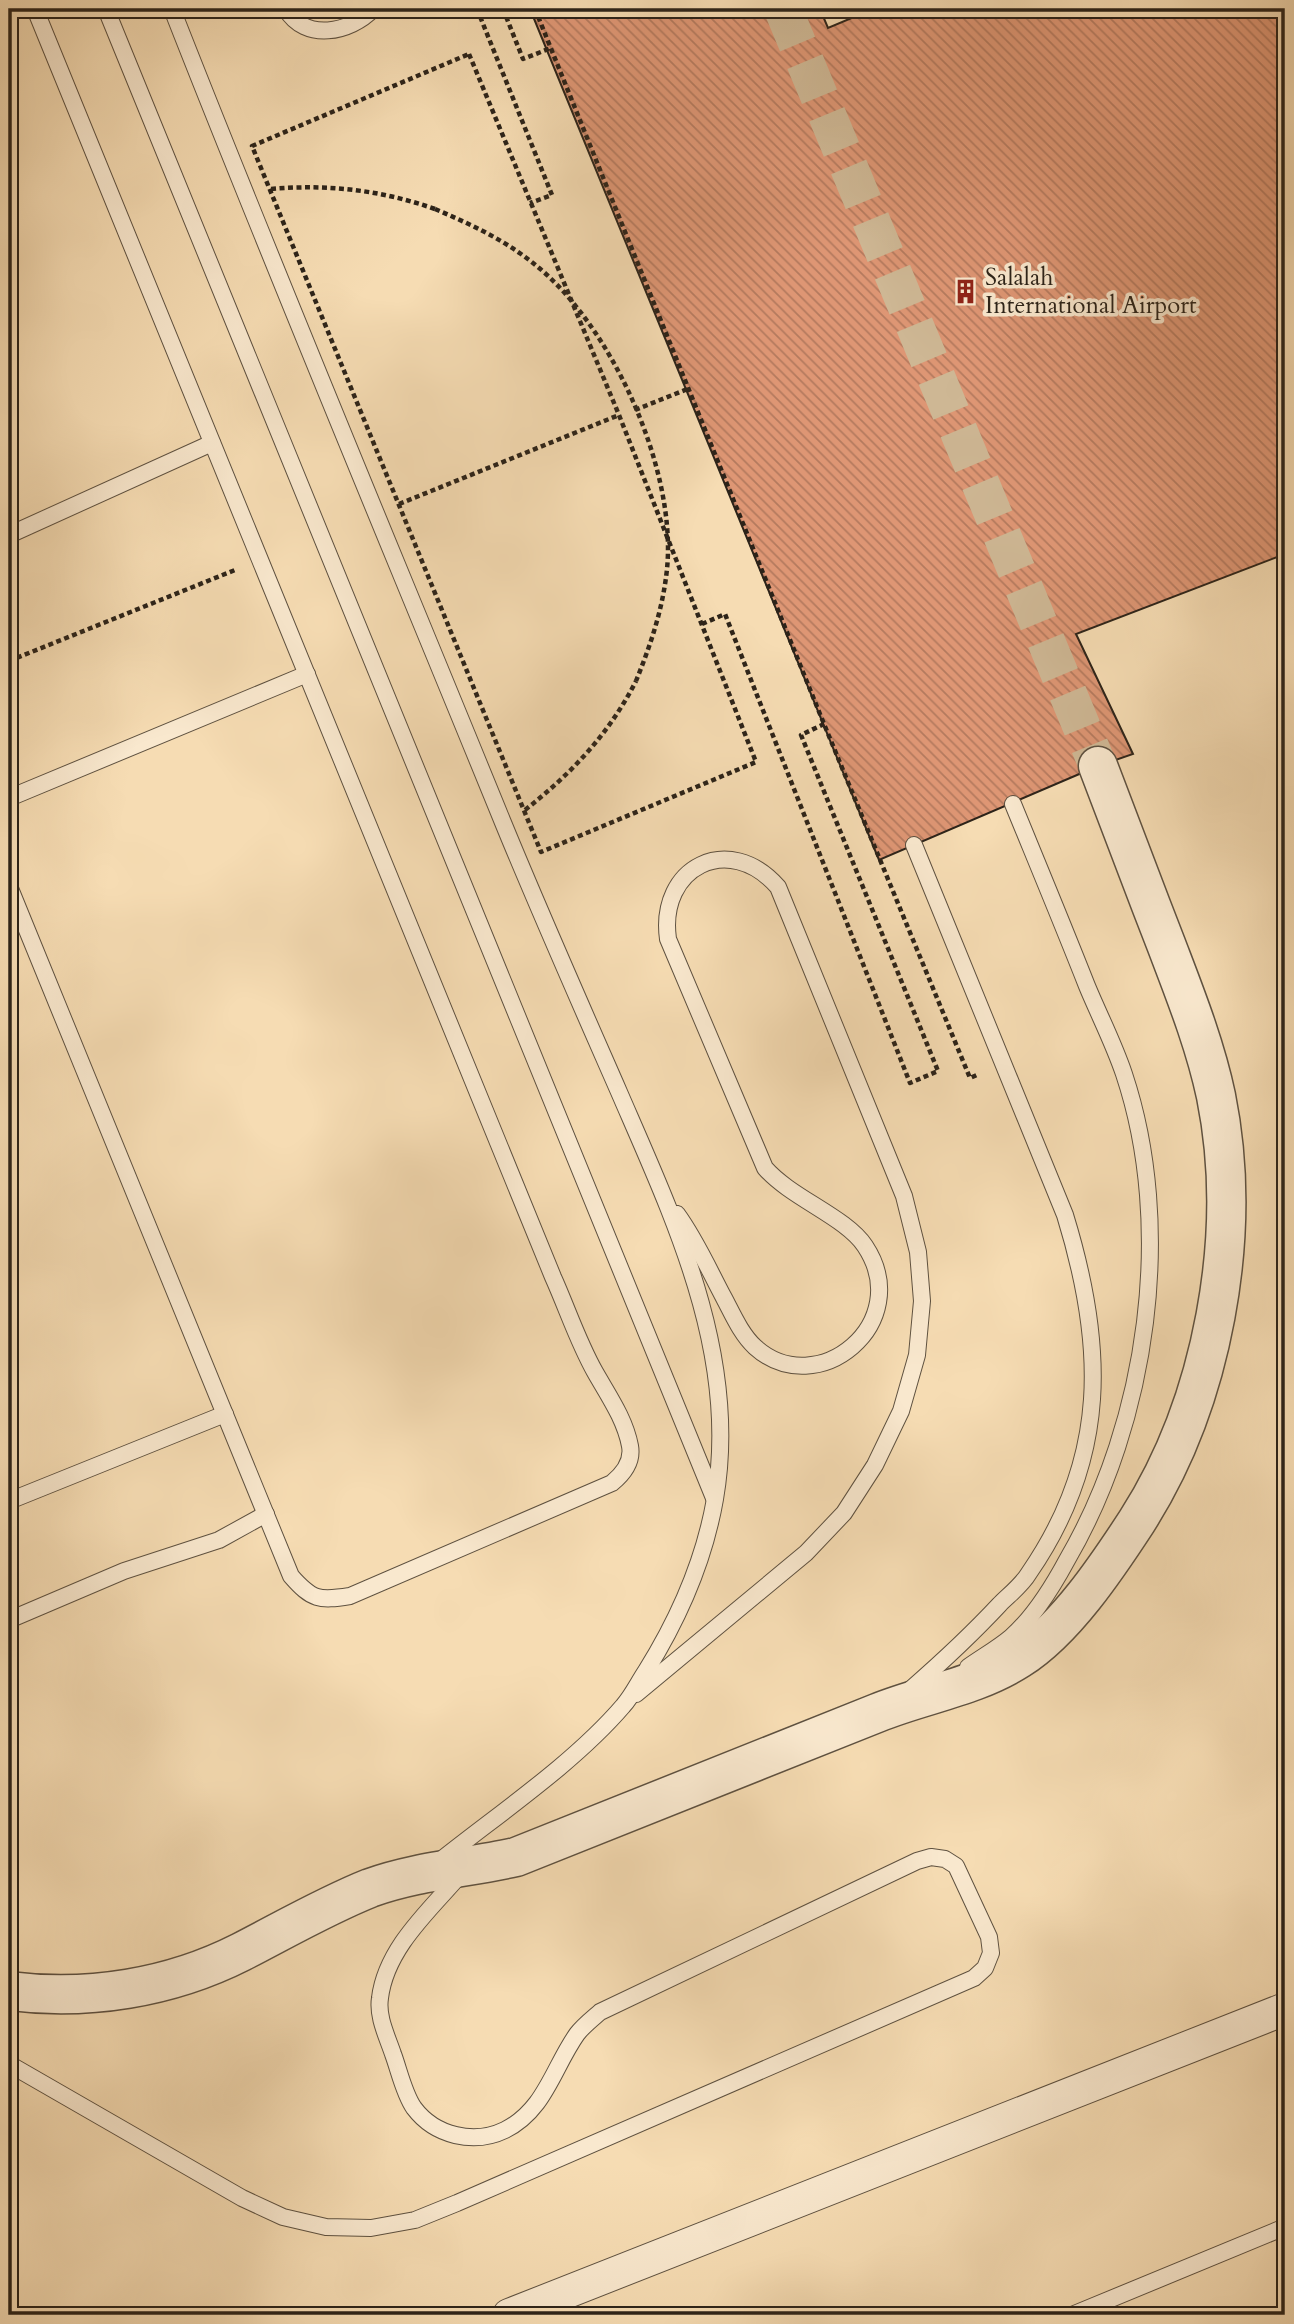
<svg xmlns="http://www.w3.org/2000/svg" width="1294" height="2324" viewBox="0 0 1294 2324" font-family="Cardo,serif">
	<style>
		.building { fill: url(#building-back-hatch); stroke: #2c2319; stroke-width: 2 }
		.lines { fill: none; stroke-linecap: round; stroke-linejoin: round }
		.tertiary-tunnel { stroke: #ceb794; stroke-width: 38; stroke-dasharray: 38 19; stroke-linecap: butt }
		.service-casing { stroke: #5e5140; stroke-width: 18 }
		.minor-casing { stroke: #5e5140; stroke-width: 34 }
		.tertiary-casing { stroke: #5e5140; stroke-width: 41 }
		.path { stroke: #2c2319; stroke-width: 4.5; stroke-dasharray: 5 3.5; stroke-linecap: butt }
		.service { stroke: #f9e8ce; stroke-width: 16 }
		.minor { stroke: #f9e8ce; stroke-width: 32 }
		.tertiary { stroke: #f9e8ce; stroke-width: 38 }
		.path-bridge { stroke: #2c2319; stroke-width: 4.5; stroke-dasharray: 5 3.5; stroke-linecap: butt }
		.labels { text-anchor: middle; stroke-width: 7; stroke-linejoin: round; paint-order: stroke }
		.poi-label { font-size: 24px; fill: #2c2319; stroke: #f9e8ce; text-anchor: start }
	</style>
	<defs>
		<pattern id="building-back-hatch" width="6" height="6" patternUnits="userSpaceOnUse" patternTransform="scale(1.75)"><rect width="6" height="6" fill="#de9674"/><path d="M-1 5l2 2M0 0l6 6M5-1l2 2" fill="none" stroke="#b47a5e"/></pattern>
	</defs>
	<rect width="100%" height="100%" fill="#f6dcb3"/>
	<filter id="stains"><feTurbulence type="fractalNoise" baseFrequency=".00286" numOctaves="4"/><feColorMatrix values="0 0 0 0 .2 0 0 0 0 .09 0 0 0 0 .02 0 0 0 .5 -.17"/></filter>
	<radialGradient id="worn" r=".72"><stop offset=".6" stop-color="#630" stop-opacity="0"/><stop offset="1" stop-color="#630" stop-opacity=".3"/></radialGradient>
	<path class="building" d="M530,9H820L828,28L873,9H1285V554L1076,634L1133,754L1098,766L879,860Z"/>
	<g class="lines">
		<path class="tertiary-tunnel" d="M783,9L1098,766"/>
		<defs>
			<g id="service">
				<path d="M106,9L714,1498"/>
				<path d="M172,9C279,282 393,553 504,825C541,915 580,1003 619,1092C674,1219 740,1356 715,1499C704,1562 679,1618 646,1671C638,1683 632,1696 623,1706C574,1763 500,1813 441,1860"/>
				<path d="M286,9C305,42 350,33 373,9"/>
				<path d="M9,535L212,443"/>
				<path d="M9,798L307,674"/>
				<path d="M9,886L291,1576C312,1600 319,1601 350,1596L612,1483C623,1474 633,1462 630,1446C625,1419 608,1395 595,1372C578,1342 567,1308 553,1277L35,9"/>
				<path d="M9,1501L225,1414"/>
				<path d="M9,1620L124,1571L219,1540L266,1514"/>
				<path d="M968,1667C982,1657 998,1648 1011,1637C1034,1617 1053,1586 1067,1560C1148,1421 1175,1227 1124,1074C1114,1044 1099,1015 1087,986C1063,925 1038,865 1013,804"/>
				<path d="M911,1689C942,1662 972,1634 1000,1604C1010,1594 1022,1585 1029,1573C1109,1457 1105,1345 1065,1215L914,845"/>
				<path d="M636,1694L806,1553L844,1513L875,1465L901,1411L917,1355L922,1301L918,1252L904,1196L778,887C729,831 658,867 668,939L765,1168C791,1198 846,1217 865,1246C916,1323 817,1403 755,1347C741,1334 733,1315 724,1298C709,1270 696,1240 677,1214"/>
				<path d="M9,2064L242,2198L283,2217L326,2227L371,2228L415,2220L457,2203L974,1978L985,1968L991,1953L989,1937L956,1866L945,1859L931,1857L917,1861L600,2012C592,2019 583,2026 577,2034C553,2068 545,2110 505,2130C474,2145 435,2136 414,2108C404,2094 399,2070 393,2054C387,2036 377,2017 380,1998C386,1948 430,1910 460,1875"/>
				<path d="M1072,2315L1285,2227"/>
			</g>
			<path id="minor" d="M509,2315L1285,2009"/>
			<path id="tertiary" d="M9,1991C88,2001 170,1988 241,1952C284,1930 325,1906 370,1888C417,1871 467,1868 516,1857C636,1809 756,1761 877,1713C924,1694 975,1687 1019,1659C1065,1630 1107,1567 1137,1521C1213,1402 1244,1235 1216,1096C1205,1044 1185,994 1166,944C1143,885 1121,826 1098,766"/>
		</defs>
		<use href="#service" class="service-casing"/>
		<use href="#minor" class="minor-casing"/>
		<use href="#tertiary" class="tertiary-casing"/>
		<g class="path">
			<path d="M477,9L552,195L530,203"/>
			<path d="M503,9L523,59L551,48"/>
			<path d="M535,9L824,724L970,1078L979,1074"/>
			<path d="M469,54L619,415L756,762L541,852L252,146Z"/>
			<path d="M271,189C328,184 381,190 435,209"/>
			<path d="M635,410L690,388"/>
			<path d="M399,504L619,415"/>
			<path d="M702,624L725,614L910,1083L938,1071L801,735L824,724"/>
			<path d="M9,661L235,570"/>
			<path d="M525,810C572,773 609,734 636,681"/>
		</g>
		<use href="#service" class="service"/>
		<use href="#minor" class="minor"/>
		<use href="#tertiary" class="tertiary"/>
		<path class="path-bridge" d="M435,209C470,224 503,239 533,263C611,324 677,469 667,569C663,608 651,644 636,681"/>
	</g>
	<defs>
		<symbol id="building-bare" viewBox="-9 -9 18 18"><path d="M-4-6H4V6H1V3H-1V6H-4ZM-2.5-4.3h1.7v1.8h-1.7ZM.8-4.3h1.7v1.8H.8ZM-2.5-1h1.7V.8h-1.7ZM.8-1h1.7V.8H.8Z" fill="#8f2418" stroke="#f9e8ce" stroke-width="2.5" paint-order="stroke"/></symbol>
	</defs>
	<g fill-rule="evenodd">
		<use href="#building-bare" x="948" y="274" width="35" height="35"/>
	</g>
	<g class="labels">
		<g class="poi-label">
			<text x="985" y="285">Salalah<tspan x="985" dy="28">International Airport</tspan></text>
		</g>
	</g>
	<rect width="1294" height="2324" fill="none" stroke="#f6dcb3" stroke-width="35"/>
	<rect x="10" y="10" width="1273" height="2303" fill="none" stroke="#2c2319" stroke-width="3.5"/>
	<rect x="18" y="18" width="1259" height="2289" fill="none" stroke="#2c2319" stroke-width="2"/>
	<rect width="100%" height="100%" filter="url(#stains)"/>
	<rect width="100%" height="100%" fill="url(#worn)"/>
</svg>
